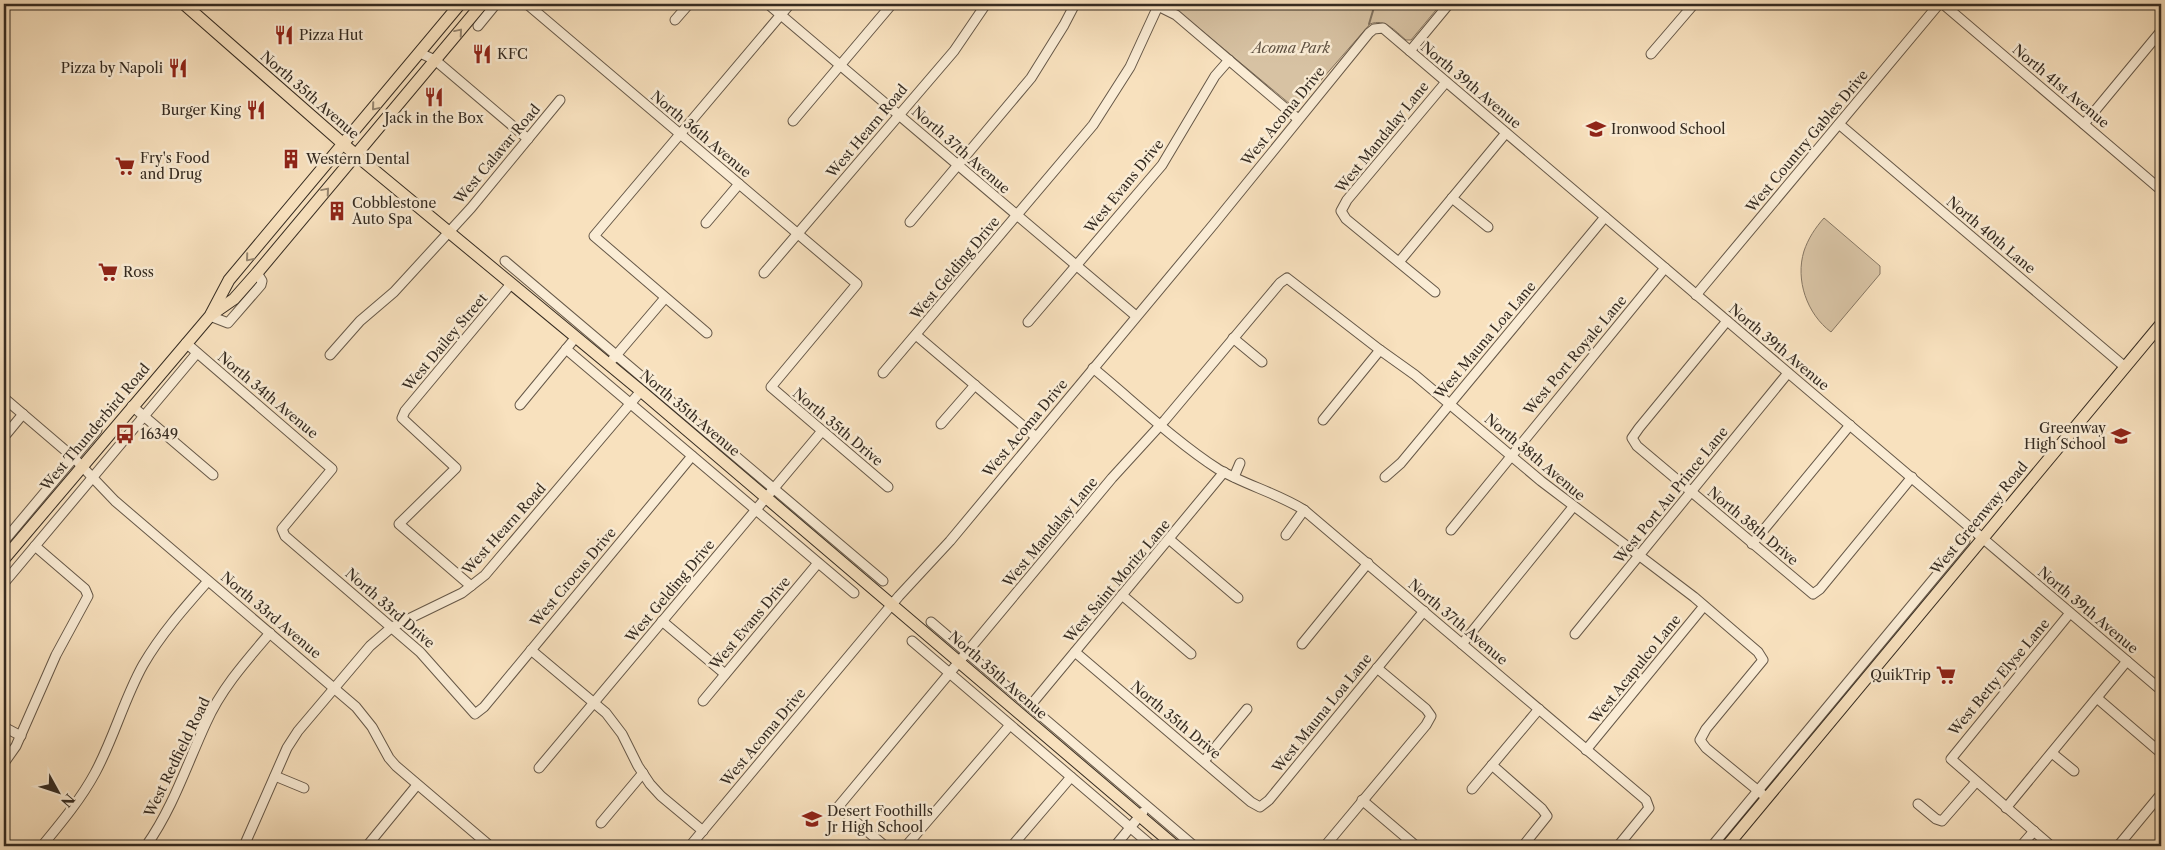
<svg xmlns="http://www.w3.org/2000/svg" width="2165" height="850" viewBox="0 0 2165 850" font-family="'Libre Caslon Text',serif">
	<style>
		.green { fill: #d7c2a3; stroke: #867662 }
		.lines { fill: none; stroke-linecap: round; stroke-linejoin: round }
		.stream { stroke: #82735f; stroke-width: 2 }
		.minor-casing { stroke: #665848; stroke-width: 11 }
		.major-casing { stroke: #352b21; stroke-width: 13 }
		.minor { stroke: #faecd5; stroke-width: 9 }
		.major { stroke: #f8e1be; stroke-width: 11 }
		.oneway { stroke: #968670 }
		.labels { text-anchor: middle; stroke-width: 5; stroke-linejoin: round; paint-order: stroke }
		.poi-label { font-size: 14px; fill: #352b21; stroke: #faecd5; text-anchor: start }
		.park-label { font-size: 14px; font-style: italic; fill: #5e5142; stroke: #faecd5 }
		.street-label { font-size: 14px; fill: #352b21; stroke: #faecd5 }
	</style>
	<rect width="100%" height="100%" fill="#f8e1be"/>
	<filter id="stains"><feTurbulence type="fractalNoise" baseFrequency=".004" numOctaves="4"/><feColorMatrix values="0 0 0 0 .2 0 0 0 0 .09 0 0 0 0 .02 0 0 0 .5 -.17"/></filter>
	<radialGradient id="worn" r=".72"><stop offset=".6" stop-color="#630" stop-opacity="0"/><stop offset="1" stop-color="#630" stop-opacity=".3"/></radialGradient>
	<g class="green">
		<path d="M1167,4H1441L1411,40H1406C1395,31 1385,18 1370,24L1296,109L1183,15Z"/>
		<path d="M1824,218L1880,266V274L1831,332C1807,314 1795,280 1804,251C1808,239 1815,228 1824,218Z"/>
	</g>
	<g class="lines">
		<path class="stream" d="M1369,24L1375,4"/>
		<defs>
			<g id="minor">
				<path d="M527,4L857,284L771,387L888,487"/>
				<path d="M768,4L1136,316"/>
				<path d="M1943,4L2161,190"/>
				<path d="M1158,6L1176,15L1298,119"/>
				<path d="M675,20L689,4"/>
				<path d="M478,26L496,4"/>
				<path d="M1410,51L1449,4"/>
				<path d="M420,53L435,60L528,139"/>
				<path d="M1651,54L1694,4"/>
				<path d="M793,121L892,4"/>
				<path d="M1839,124L2125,367"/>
				<path d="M2084,124L2161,31"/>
				<path d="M1452,198L1488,227"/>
				<path d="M910,222L1031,78L1064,25L1075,4"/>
				<path d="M706,223L739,184"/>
				<path d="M505,261L883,581"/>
				<path d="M1399,262L1506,133"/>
				<path d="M764,273L954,51L986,4"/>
				<path d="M1435,292L1346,219L1341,211L1347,200L1446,82"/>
				<path d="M1696,295L1939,4"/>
				<path d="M210,316L228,323L261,285L262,281L257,273"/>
				<path d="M1727,321L1639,428L1632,438L1637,446L1813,594L1820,589L1912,477"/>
				<path d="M1028,322L1162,165L1215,76L1229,60"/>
				<path d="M707,333L594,236L790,4"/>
				<path d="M916,335L1036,437"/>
				<path d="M1233,338L1262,362"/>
				<path d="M186,343L332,469L282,529L285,536L420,652L475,714L484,707L692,456"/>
				<path d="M566,349L854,593"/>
				<path d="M330,355L360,321L394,292L471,208L560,100"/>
				<path d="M613,359L665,298"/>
				<path d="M1093,368C1132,400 1176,442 1218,469C1245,485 1277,493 1304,510L1646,800L1649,808L1618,846"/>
				<path d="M883,373L1093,125L1130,67L1159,4"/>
				<path d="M4,398L73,457L115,501L356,707L372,727L389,758L396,766L490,846"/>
				<path d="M520,405L576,337"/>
				<path d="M132,406L213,475"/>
				<path d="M1323,420L1380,350"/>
				<path d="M941,424L975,385"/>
				<path d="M4,437L23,414"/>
				<path d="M1234,477L1240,463"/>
				<path d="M1385,477L1401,463L1605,217"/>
				<path d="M1451,530L1665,268"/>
				<path d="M1286,535L1304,510"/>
				<path d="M1169,539L1238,598"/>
				<path d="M4,541L97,430"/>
				<path d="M1752,544L1850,425"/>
				<path d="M4,583L197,353"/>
				<path d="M471,586L399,524L456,468L402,418L405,411L511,284"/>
				<path d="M1122,595L1191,654"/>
				<path d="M662,621L725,674"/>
				<path d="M931,622L1194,846"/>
				<path d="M1575,634L1788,373"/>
				<path d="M912,641L1152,846"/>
				<path d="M1302,644L1368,563"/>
				<path d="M1462,644L1573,507"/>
				<path d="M531,650L606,713L622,734L638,766L650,784L661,796L703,831"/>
				<path d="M1075,652L1251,802L1260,807L1269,800L1424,611"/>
				<path d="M2097,698L2161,753"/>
				<path d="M703,701L818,563"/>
				<path d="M1030,706L1224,472"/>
				<path d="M4,727L21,736"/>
				<path d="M1586,750L1704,606"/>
				<path d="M2052,753L2074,771"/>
				<path d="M1204,761L1247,709"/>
				<path d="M4,763L16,746L56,655L88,596L85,589L35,546"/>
				<path d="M1492,765L1542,809L1547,816L1523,846"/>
				<path d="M539,768L822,431"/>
				<path d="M275,776L304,788"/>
				<path d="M1472,789L1539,709"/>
				<path d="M1362,800L1416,846"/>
				<path d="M1918,804L1936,819L1942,821L1976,782"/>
				<path d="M2006,808L2127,661"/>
				<path d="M601,823L643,773"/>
				<path d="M42,846C61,823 81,799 95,773C114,738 124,699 143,665C161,634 185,607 208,581"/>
				<path d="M146,846C173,808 187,764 206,723C221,689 246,661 270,633"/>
				<path d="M244,846L287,748L298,731L370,646L392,627L462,593L485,575L641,391"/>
				<path d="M367,846L417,785"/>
				<path d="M690,846L899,596L950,541L1213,225L1369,33L1374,29L1383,28L2161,690"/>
				<path d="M885,846L838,807L1112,478L1165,420L1280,283L1287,278L1380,350L1415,375L1541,481L1694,597L1758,652L1763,660L1706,729L1700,740L1706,748L1767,798"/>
				<path d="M906,846L1010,725"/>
				<path d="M1012,846L1071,777"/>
				<path d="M1115,846L1143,812"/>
				<path d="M1325,846L1426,725L1431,716L1426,709L1377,668"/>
				<path d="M1712,846L1965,541"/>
				<path d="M2021,846L2034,831"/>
				<path d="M2051,846L1951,759L2070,613"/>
				<path d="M2118,846L2161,794"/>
			</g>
			<g id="major">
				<path d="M184,4L357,156L641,391L1175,846"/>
				<path d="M211,315L234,299L257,273L482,4"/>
				<path d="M4,559L210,316L229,280L460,4"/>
				<path d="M1727,846L2161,324"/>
			</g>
		</defs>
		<use href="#minor" class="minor-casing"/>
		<use href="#major" class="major-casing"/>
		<use href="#minor" class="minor"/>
		<use href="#major" class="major"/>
	</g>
	<defs><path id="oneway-chevron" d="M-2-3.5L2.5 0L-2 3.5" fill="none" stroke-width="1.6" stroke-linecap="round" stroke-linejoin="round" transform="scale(1.25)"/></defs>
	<g class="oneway">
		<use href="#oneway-chevron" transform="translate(459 32) rotate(-50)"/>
		<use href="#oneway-chevron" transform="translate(375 107) rotate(130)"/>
		<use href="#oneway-chevron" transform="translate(326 191) rotate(-50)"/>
		<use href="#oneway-chevron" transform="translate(249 258) rotate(130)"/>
	</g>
	<defs>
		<symbol id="restaurant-bare" viewBox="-9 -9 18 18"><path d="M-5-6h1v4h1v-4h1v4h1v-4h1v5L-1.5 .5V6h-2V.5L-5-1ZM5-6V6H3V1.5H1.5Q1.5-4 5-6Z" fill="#8f2418" stroke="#faecd5" stroke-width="2.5" paint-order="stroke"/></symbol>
		<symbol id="school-bare" viewBox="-9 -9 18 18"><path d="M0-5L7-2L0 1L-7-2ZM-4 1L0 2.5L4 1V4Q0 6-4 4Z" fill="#8f2418" stroke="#faecd5" stroke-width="2.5" paint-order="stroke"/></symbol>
		<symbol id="building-bare" viewBox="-9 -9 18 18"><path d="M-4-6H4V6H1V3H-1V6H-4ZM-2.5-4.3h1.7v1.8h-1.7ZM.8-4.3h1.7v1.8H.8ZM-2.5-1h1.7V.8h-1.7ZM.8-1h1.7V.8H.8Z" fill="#8f2418" stroke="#faecd5" stroke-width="2.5" paint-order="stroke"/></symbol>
		<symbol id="supermarket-bare" viewBox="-9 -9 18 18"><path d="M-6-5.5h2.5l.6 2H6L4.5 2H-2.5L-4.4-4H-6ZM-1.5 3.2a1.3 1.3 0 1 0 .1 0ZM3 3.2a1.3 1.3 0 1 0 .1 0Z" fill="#8f2418" stroke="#faecd5" stroke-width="2.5" paint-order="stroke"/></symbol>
		<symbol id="bus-bare" viewBox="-9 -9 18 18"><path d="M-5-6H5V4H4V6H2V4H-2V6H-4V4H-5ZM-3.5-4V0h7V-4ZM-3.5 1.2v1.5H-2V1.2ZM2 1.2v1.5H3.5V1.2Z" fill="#8f2418" stroke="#faecd5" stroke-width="2.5" paint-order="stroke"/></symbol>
	</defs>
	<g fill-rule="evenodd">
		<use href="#restaurant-bare" x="270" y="21" width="28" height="28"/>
		<use href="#restaurant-bare" x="468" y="40" width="28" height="28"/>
		<use href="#restaurant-bare" x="164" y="54" width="28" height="28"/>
		<use href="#restaurant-bare" x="420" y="83" width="28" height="28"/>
		<use href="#restaurant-bare" x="242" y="96" width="28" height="28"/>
		<use href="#school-bare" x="1582" y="115" width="28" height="28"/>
		<use href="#building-bare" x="277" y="145" width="28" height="28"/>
		<use href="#supermarket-bare" x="111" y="152" width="28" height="28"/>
		<use href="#building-bare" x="323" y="197" width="28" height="28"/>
		<use href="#supermarket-bare" x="94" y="258" width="28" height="28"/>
		<use href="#bus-bare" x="111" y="420" width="28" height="28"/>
		<use href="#school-bare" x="2107" y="422" width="28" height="28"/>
		<use href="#supermarket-bare" x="1932" y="661" width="28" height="28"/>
		<use href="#school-bare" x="798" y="805" width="28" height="28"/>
	</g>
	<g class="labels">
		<g class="poi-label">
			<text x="299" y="40">Pizza Hut</text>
			<text x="497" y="59">KFC</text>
			<text x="163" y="73" text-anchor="end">Pizza by Napoli</text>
			<text x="241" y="115" text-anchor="end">Burger King</text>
			<text x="434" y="123" text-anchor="middle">Jack in the Box</text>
			<text x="1611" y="134">Ironwood School</text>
			<text x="140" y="163">Fry's Food<tspan x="140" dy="16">and Drug</tspan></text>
			<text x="306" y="164">Western Dental</text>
			<text x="352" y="208">Cobblestone<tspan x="352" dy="16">Auto Spa</tspan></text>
			<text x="123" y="277">Ross</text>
			<text x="2106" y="433" text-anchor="end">Greenway<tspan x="2106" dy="16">High School</tspan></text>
			<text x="140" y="439">16349</text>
			<text x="1931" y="680" text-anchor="end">QuikTrip</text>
			<text x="827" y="816">Desert Foothills<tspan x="827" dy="16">Jr High School</tspan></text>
		</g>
		<g class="park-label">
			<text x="1291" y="53">Acoma Park</text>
		</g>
		<g class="street-label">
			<text transform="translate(1471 85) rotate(40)" y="5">North 39th Avenue</text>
			<text transform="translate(2061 86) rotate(40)" y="5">North 41st Avenue</text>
			<text transform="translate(310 95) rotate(41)" y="5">North 35th Avenue</text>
			<text transform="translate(1283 116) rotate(-51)" y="5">West Acoma Drive</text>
			<text transform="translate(867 131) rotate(-50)" y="5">West Hearn Road</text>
			<text transform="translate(701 134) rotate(40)" y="5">North 36th Avenue</text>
			<text transform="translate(1382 137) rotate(-51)" y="5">West Mandalay Lane</text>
			<text transform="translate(1807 141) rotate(-50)" y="5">West Country Gables Drive</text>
			<text transform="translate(961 150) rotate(41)" y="5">North 37th Avenue</text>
			<text transform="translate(497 154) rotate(-50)" y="5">West Calavar Road</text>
			<text transform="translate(1124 186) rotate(-51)" y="5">West Evans Drive</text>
			<text transform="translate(1991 235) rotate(40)" y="5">North 40th Lane</text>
			<text transform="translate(955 268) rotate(-50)" y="5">West Gelding Drive</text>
			<text transform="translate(1485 340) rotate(-50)" y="5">West Mauna Loa Lane</text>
			<text transform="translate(445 342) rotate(-50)" y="5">West Dailey Street</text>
			<text transform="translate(1779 347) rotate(40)" y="5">North 39th Avenue</text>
			<text transform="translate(1575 355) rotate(-50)" y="5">West Port Royale Lane</text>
			<text transform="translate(268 395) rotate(40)" y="5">North 34th Avenue</text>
			<text transform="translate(690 413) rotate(40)" y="5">North 35th Avenue</text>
			<text transform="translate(95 427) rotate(-50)" y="5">West Thunderbird Road</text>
			<text transform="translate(838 427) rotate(40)" y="5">North 35th Drive</text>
			<text transform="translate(1025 428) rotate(-50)" y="5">West Acoma Drive</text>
			<text transform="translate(1535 457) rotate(40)" y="5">North 38th Avenue</text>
			<text transform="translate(1671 495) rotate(-51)" y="5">West Port Au Prince Lane</text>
			<text transform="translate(1979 518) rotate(-50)" y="5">West Greenway Road</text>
			<text transform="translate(1753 526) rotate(40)" y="5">North 38th Drive</text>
			<text transform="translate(504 529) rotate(-48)" y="5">West Hearn Road</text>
			<text transform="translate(1050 532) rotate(-50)" y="5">West Mandalay Lane</text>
			<text transform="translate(573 577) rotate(-50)" y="5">West Crocus Drive</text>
			<text transform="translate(1117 581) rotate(-50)" y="5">West Saint Moritz Lane</text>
			<text transform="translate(670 591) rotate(-50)" y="5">West Gelding Drive</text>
			<text transform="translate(390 608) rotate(41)" y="5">North 33rd Drive</text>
			<text transform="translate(2088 610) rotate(40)" y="5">North 39th Avenue</text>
			<text transform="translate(271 615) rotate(40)" y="5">North 33rd Avenue</text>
			<text transform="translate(1458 622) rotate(40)" y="5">North 37th Avenue</text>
			<text transform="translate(750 623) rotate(-50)" y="5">West Evans Drive</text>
			<text transform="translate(1635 669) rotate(-51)" y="5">West Acapulco Lane</text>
			<text transform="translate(998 675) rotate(41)" y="5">North 35th Avenue</text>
			<text transform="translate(1999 677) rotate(-50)" y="5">West Betty Elyse Lane</text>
			<text transform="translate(1322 713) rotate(-51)" y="5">West Mauna Loa Lane</text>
			<text transform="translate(1176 720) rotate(40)" y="5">North 35th Drive</text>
			<text transform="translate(763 737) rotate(-50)" y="5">West Acoma Drive</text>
			<text transform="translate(177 757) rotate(-64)" y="5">West Redfield Road</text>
		</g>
	</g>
	<rect width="2165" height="850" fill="none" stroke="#f8e1be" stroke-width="20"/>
	<rect x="5" y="5" width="2155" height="840" fill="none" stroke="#352b21" stroke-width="2.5"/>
	<rect x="10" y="10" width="2145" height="830" fill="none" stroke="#352b21"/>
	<g transform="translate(58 792) rotate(130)" stroke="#faecd5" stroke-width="4" paint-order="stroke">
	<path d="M0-4L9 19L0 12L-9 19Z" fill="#352b21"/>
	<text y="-8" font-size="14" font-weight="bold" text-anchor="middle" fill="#352b21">N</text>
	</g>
	<rect width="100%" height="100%" filter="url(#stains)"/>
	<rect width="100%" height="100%" fill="url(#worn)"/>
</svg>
